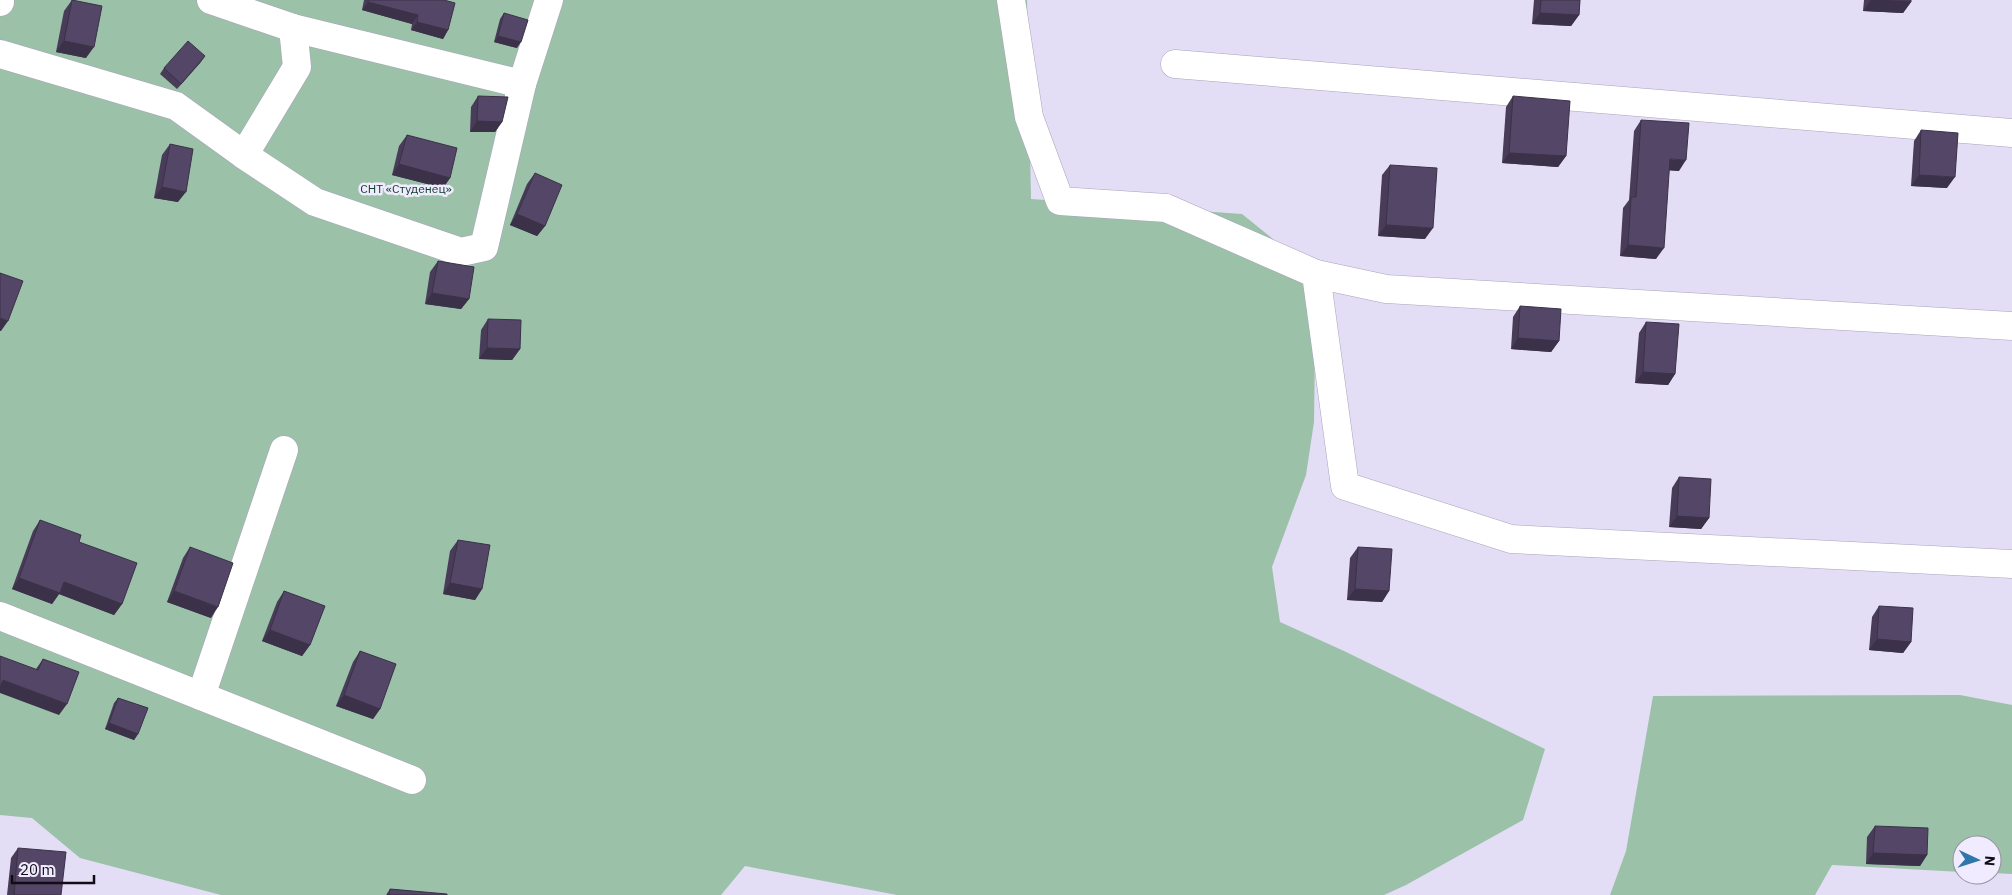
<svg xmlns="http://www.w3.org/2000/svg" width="2012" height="895" viewBox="0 0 2012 895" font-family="'IBM Plex Sans',sans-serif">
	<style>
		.green { fill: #9bc1a9 }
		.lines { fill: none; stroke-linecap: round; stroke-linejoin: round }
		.minor-casing { stroke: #aaa3bb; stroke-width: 29 }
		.minor { stroke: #fff; stroke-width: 28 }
		.wall { fill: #483c59 }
		.shaded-wall { fill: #3b3148 }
		.building { fill: #544667; stroke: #3b3148 }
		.labels { text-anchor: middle; stroke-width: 5; stroke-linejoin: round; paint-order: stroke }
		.park-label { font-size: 12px; fill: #0d4128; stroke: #f0ebff }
	</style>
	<rect width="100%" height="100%" fill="#e4ddf6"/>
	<g class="green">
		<path d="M0,0H1027L1031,199L1242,214L1316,274L1314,422L1306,475L1272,567L1280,622L1344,651L1545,749L1523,820L1406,885L1384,895H897L745,866L721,895H221L80,858L32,818L0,815Z"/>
		<path d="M1960,695L2012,705V874L1992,873V845H1962V872L1832,865L1815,895H1610L1626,851L1653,696Z"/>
	</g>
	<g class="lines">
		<defs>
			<g id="minor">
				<path d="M211,0L293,28L522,84L549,0"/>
				<path d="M1011,0L1029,117L1060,201L1166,208L1316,274L1345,486L1511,539L2012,564"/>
				<path d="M0,2V0"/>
				<path d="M293,28L297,67L244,155L315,202L461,252L484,247L522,84"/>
				<path d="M0,54L176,106L244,155"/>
				<path d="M1175,64L2012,133"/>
				<path d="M1316,274L1386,289L2012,326"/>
				<path d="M0,616L412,780"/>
				<path d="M201,696L284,450"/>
			</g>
		</defs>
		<use href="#minor" class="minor-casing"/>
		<use href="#minor" class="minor"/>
	</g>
	<g class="wall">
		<path d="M72,0L86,58L56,52L64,11Z"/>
		<path d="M364,0H444L448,30L443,39L411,30L412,24L362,10Z"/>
		<path d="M1534,0H1580L1579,15L1571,26L1532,24Z"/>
		<path d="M1864,0H1911V2L1903,13L1863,11Z"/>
		<path d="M504,13L517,48L494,42L500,19Z"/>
		<path d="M205,56L177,89L160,74L164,68Z"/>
		<path d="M478,96L502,122L495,132H470L471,107Z"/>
		<path d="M1513,96L1566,156L1558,167L1502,163L1506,107Z"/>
		<path d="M1641,120L1679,171L1669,170L1656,259L1620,256L1623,208L1629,200L1634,131Z"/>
		<path d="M1921,130L1947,188L1911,186L1914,141Z"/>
		<path d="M407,135L450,178L443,188L392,175L399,146Z"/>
		<path d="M170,144L178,202L154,198L162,155Z"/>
		<path d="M1390,165L1425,239L1378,236L1382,175Z"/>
		<path d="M535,173L545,226L537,236L510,225L527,184Z"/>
		<path d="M438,261L469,299L461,309L425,304L430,272Z"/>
		<path d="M1520,306L1559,341L1551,352L1511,349L1513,317Z"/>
		<path d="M488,319L520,349L512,360L479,359L481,330Z"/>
		<path d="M1646,322L1675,374L1668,385L1635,383L1639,333Z"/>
		<path d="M1679,477L1709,518L1701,529L1669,527L1672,488Z"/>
		<path d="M40,520L79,542L122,604L114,615L59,594L52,604L12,589L33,531Z"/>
		<path d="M458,540L482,589L475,600L443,594L450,551Z"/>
		<path d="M190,547L211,618L167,602L183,558Z"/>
		<path d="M1358,547L1389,591L1382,602L1347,600L1350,558Z"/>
		<path d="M284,591L310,645L302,656L262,641L277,602Z"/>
		<path d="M1879,606L1911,642L1903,653L1869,650L1872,617Z"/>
		<path d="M360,651L380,709L373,719L336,706L353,662Z"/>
		<path d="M43,659L59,715L36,669Z"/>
		<path d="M118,698L138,734L134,740L105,729L114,703Z"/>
		<path d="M1875,826L1927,855L1920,866L1866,864L1867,837Z"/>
		<path d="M18,848L61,895H7L11,858Z"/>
		<path d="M390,889L447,895H386Z"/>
	</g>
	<g class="shaded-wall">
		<path d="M1871,0H1876L1911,2L1903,13L1863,11Z"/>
		<path d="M368,2L418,15L412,24L362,10Z"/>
		<path d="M1540,13L1579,15L1571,26L1532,24Z"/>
		<path d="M417,22L448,30L443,39L411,30Z"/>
		<path d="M498,36L521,42L517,48L494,42Z"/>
		<path d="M64,41L94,47L86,58L56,52Z"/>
		<path d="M205,56L201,62L177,89L181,84Z"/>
		<path d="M477,121L502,122L495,132H470Z"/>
		<path d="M1509,153L1566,156L1558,167L1502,163Z"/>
		<path d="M1670,159L1686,160L1679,171L1663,170Z"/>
		<path d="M399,164L450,178L443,188L392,175Z"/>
		<path d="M1919,175L1955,177L1947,188L1911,186Z"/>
		<path d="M162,187L186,192L178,202L154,198Z"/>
		<path d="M517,214L545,226L537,236L510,225Z"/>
		<path d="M1386,225L1433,228L1425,239L1378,236Z"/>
		<path d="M1628,245L1664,248L1656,259L1620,256Z"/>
		<path d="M432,293L469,299L461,309L425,304Z"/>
		<path d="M0,318L8,321L1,331H0Z"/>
		<path d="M1518,338L1559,341L1551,352L1511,349Z"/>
		<path d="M487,348L520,349L512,360L479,359Z"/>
		<path d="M1643,372L1675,374L1668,385L1635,383Z"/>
		<path d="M1677,516L1709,518L1701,529L1669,527Z"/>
		<path d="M19,578L64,582L122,604L114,615L59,594L52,604L12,589Z"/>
		<path d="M450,583L482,589L475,600L443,594Z"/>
		<path d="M1355,589L1389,591L1382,602L1347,600Z"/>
		<path d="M174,591L218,607L211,618L167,602Z"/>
		<path d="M270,630L310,645L302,656L262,641Z"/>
		<path d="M1877,639L1911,642L1903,653L1869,650Z"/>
		<path d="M3,680L67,704L59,715L0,693V685Z"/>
		<path d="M344,695L380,709L373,719L336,706Z"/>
		<path d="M109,723L138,734L134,740L105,729Z"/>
		<path d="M1873,853L1927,855L1920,866L1866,864Z"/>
	</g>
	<g class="building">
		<path d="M72,0L102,6L94,47L64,41Z"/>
		<path d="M368,0H444L455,3L448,30L417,22L418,15L368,2Z"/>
		<path d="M1541,0H1580L1579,15L1540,13Z"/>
		<path d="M1876,0H1911V2Z"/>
		<path d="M504,13L528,20L521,42L498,36Z"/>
		<path d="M188,41L205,56L181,84L164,68Z"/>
		<path d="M478,96L508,97L502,122L477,121Z"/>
		<path d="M1513,96L1570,101L1566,156L1509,153Z"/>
		<path d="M1641,120L1689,123L1686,160L1670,159L1664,248L1628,245L1631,197H1636Z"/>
		<path d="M1921,130L1958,133L1955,177L1919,175Z"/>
		<path d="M407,135L457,148L450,178L399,164Z"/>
		<path d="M170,144L193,149L186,192L162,187Z"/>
		<path d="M1390,165L1437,168L1433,228L1386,225Z"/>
		<path d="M535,173L562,185L545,226L517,214Z"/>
		<path d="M438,261L474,267L469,299L432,293Z"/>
		<path d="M0,273L23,281L8,321L0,318Z"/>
		<path d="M1520,306L1561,309L1559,341L1518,338Z"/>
		<path d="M488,319L521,320L520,349L487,348Z"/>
		<path d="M1646,322L1679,324L1675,374L1643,372Z"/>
		<path d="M1679,477L1711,479L1709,518L1677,516Z"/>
		<path d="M40,520L81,535L79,542L137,563L122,604L64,582L60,593L19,578Z"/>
		<path d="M458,540L490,545L482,589L450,583Z"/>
		<path d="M190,547L233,563L218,607L174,591Z"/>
		<path d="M1358,547L1392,549L1389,591L1355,589Z"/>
		<path d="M284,591L325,606L310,645L270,630Z"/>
		<path d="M1879,606L1913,608L1911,642L1877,639Z"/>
		<path d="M360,651L396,664L380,709L344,695Z"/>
		<path d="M0,656L38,670L43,659L79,672L67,704L3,680L0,689Z"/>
		<path d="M118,698L148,708L138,734L109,723Z"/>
		<path d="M1875,826L1928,828L1927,855L1873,853Z"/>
		<path d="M18,848L66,852L61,895H14Z"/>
		<path d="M390,889L447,894V895H389Z"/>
	</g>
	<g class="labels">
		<g class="park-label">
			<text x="406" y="193">СНТ «Студенец»</text>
		</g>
	</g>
	<g transform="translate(1977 860) rotate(94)"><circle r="24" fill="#f0ebff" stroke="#9692a1"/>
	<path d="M0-4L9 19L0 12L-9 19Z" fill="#3176ab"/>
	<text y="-8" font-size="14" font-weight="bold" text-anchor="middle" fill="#100d15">N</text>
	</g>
	<path d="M12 875v8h82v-8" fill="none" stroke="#100d15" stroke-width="2.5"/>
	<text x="20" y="875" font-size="15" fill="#100d15" stroke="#f0ebff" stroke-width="4" paint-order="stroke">20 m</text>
</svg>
